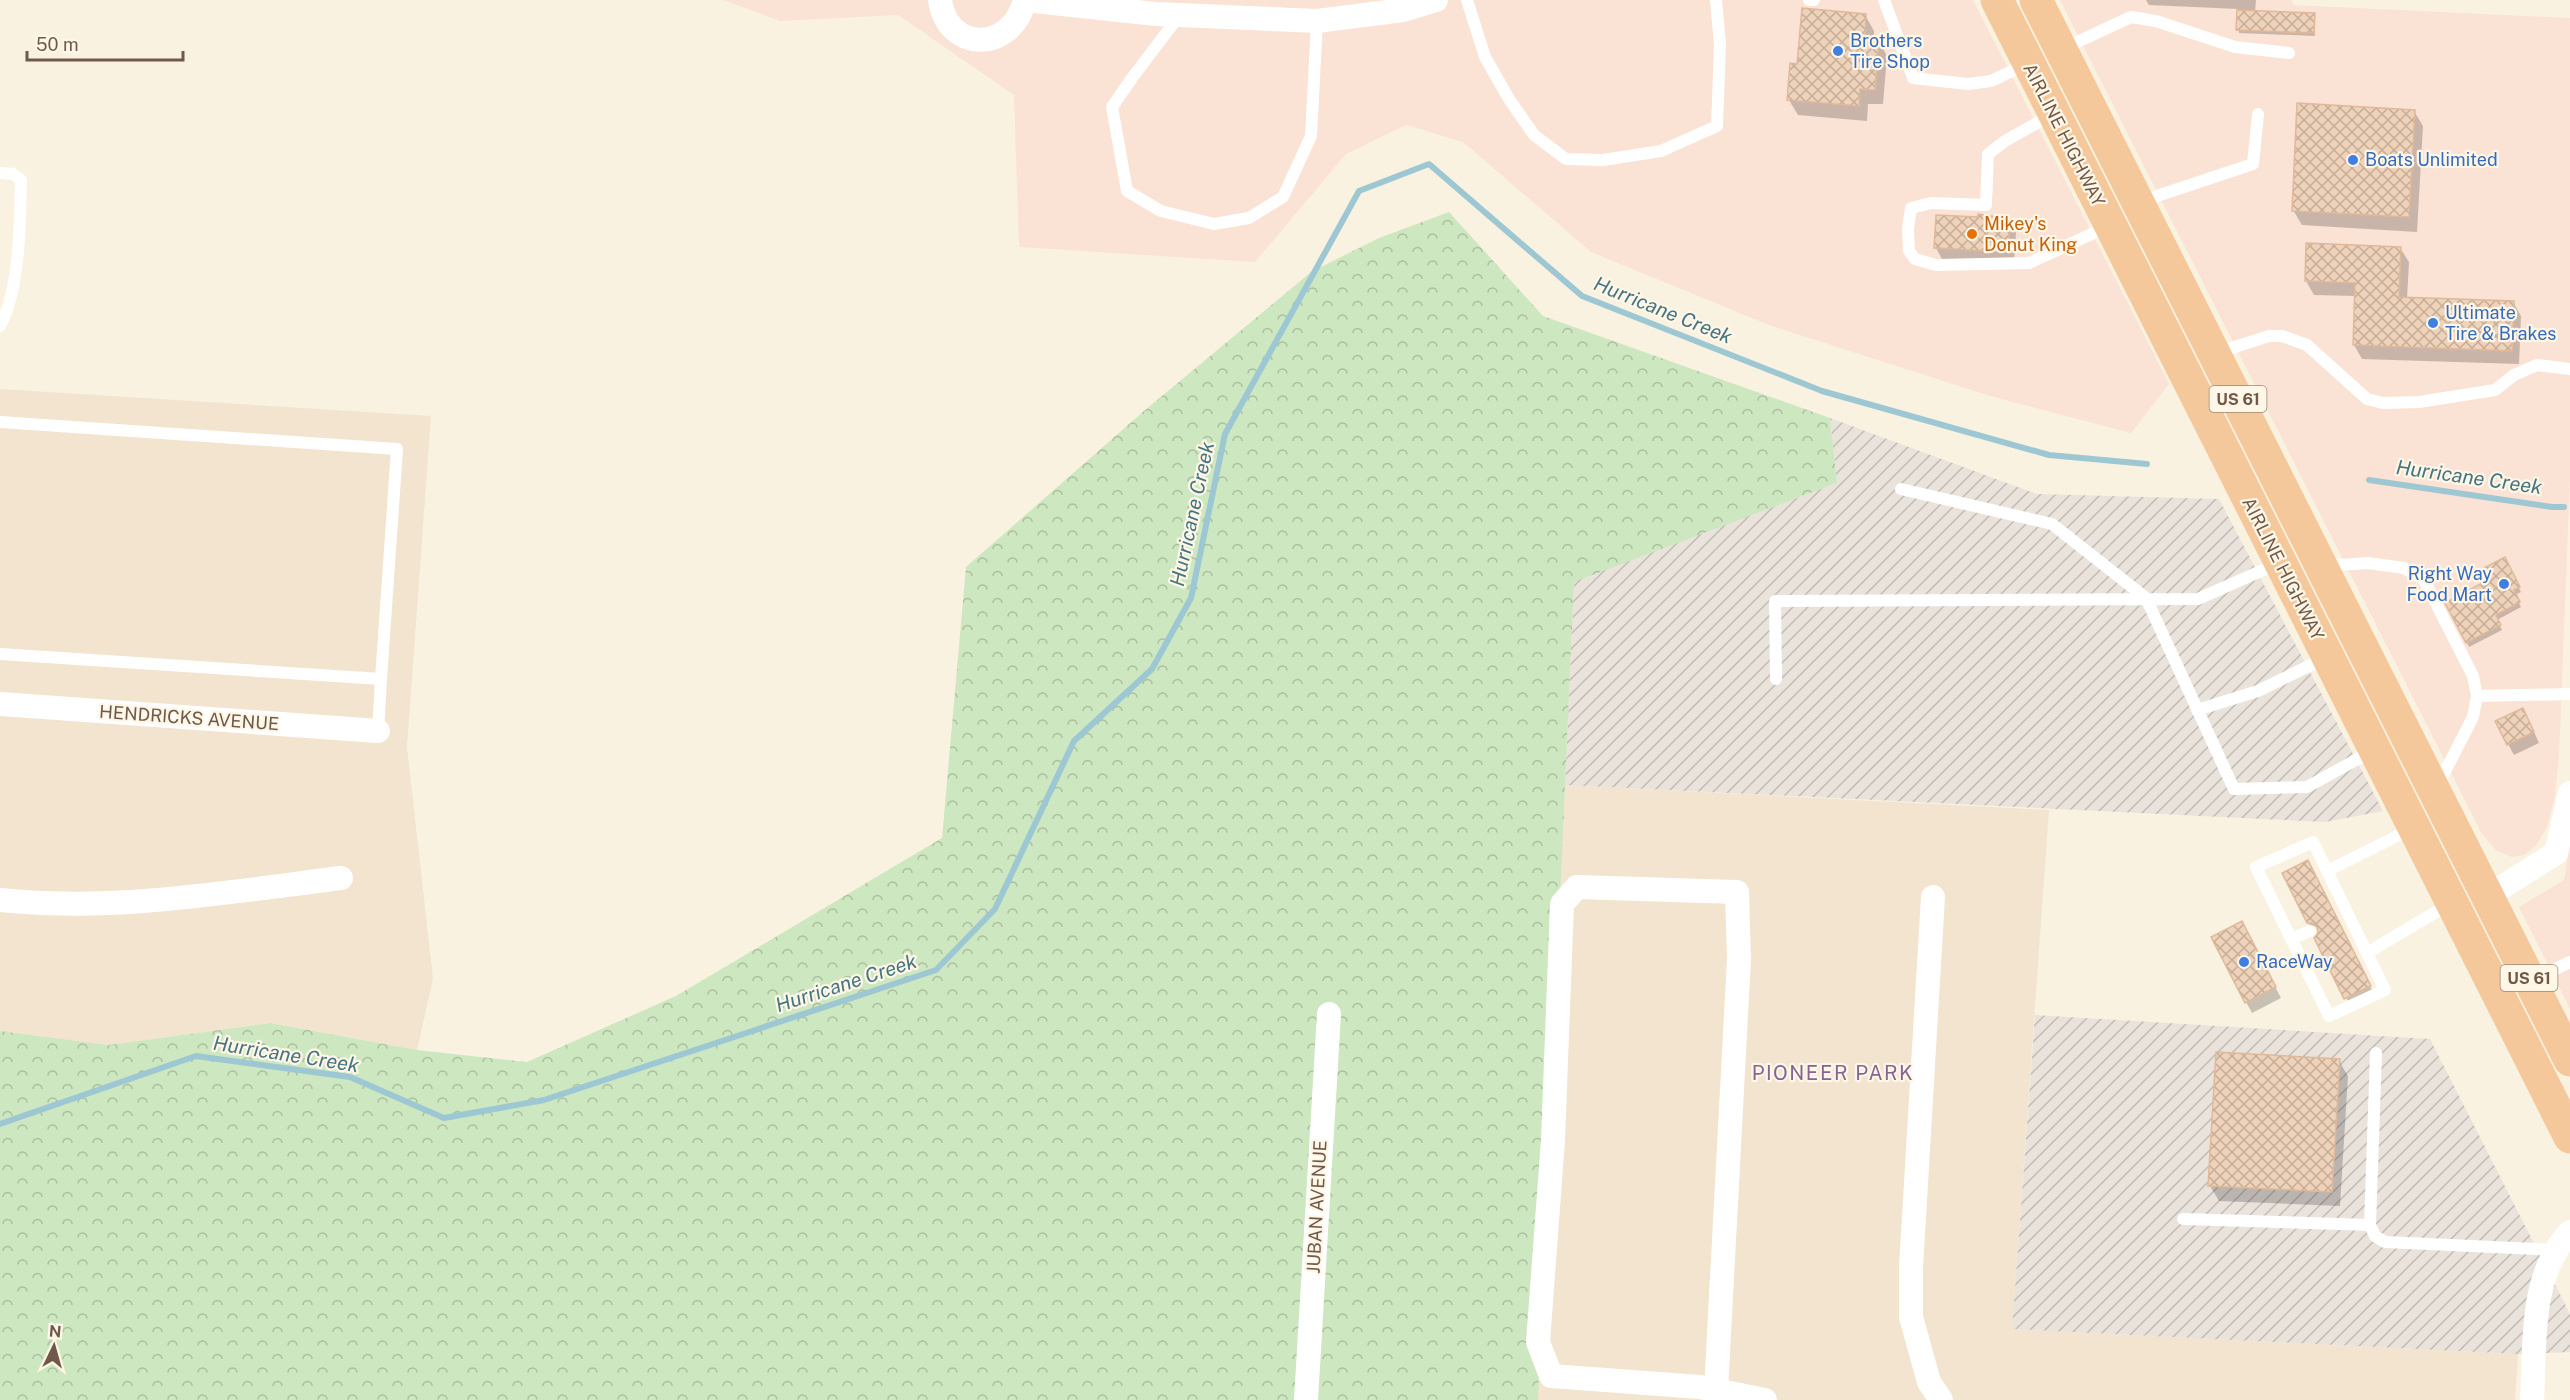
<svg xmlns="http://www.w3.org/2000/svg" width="2570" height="1400" viewBox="0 0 2570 1400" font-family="'Public Sans',sans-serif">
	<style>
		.residential { fill: #f2e4cf }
		.commercial { fill: #fae2d4 }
		.industrial { fill: url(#industrial-furrows) }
		.forest { fill: url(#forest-crowns) }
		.shadow { fill: #0003 }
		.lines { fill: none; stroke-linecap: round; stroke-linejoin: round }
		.stream { stroke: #9dc8d3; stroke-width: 6 }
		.building { fill: url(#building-cross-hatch); stroke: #e0b99b; stroke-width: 1.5 }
		.service { stroke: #fff; stroke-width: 12 }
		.minor { stroke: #fff; stroke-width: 24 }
		.trunk { stroke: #f4c89a; stroke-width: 33 }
		.shop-dot { fill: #3f7fe0; stroke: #fef6e6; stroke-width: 2 }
		.food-dot { fill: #e8710a; stroke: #fef6e6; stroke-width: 2 }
		.labels { text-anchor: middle; stroke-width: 4.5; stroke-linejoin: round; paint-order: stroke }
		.shield { fill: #fef6e6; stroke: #9b8878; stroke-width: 1.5 }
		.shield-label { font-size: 16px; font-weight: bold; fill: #705949 }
		.shop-label { font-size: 18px; fill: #366cbe; stroke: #fef6e6; text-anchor: start }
		.street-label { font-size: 18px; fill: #705949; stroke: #fef6e6 }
		.food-label { font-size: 18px; fill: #c56008; stroke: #fef6e6; text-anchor: start }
		.water-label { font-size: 20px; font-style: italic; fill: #457482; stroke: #fef6e6 }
		.neighbourhood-label { font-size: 20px; letter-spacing: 1.5px; fill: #866593; stroke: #fef6e6 }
	</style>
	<defs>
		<pattern id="industrial-furrows" width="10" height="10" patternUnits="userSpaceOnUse" patternTransform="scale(1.5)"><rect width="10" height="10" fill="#e9e3dc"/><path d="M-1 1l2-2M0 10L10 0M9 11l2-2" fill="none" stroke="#c1bbb4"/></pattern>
		<pattern id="forest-crowns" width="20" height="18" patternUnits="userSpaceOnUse" patternTransform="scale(1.5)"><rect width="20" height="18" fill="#cde7c0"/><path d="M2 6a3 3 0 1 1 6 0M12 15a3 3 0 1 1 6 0" fill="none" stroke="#abbe9e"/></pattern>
		<pattern id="building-cross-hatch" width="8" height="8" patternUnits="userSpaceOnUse" patternTransform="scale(1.5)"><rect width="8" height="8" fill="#eed2b9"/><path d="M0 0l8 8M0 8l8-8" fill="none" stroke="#c5ad98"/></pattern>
	</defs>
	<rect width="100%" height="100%" fill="#faf2e0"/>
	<g class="residential">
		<path d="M0,389L431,416L407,747L433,979L417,1050L270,1023L109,1045L0,1031Z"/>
		<path d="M1565,785L2049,810L2012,1329L2518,1354L2515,1400H1538Z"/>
	</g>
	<g class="commercial">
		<path d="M723,0H1973L2169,384L2131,433L1990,396L1769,325L1591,252L1463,142L1406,125L1346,154L1255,262L1019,247L1014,95L898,15L780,21Z"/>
		<path d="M2060,0H2292L2293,5L2570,18V478L2559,756L2555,796L2547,827L2536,846L2524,855L2512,857L2497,851L2482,834Z"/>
		<path d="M2570,844V1009L2519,907L2564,880Z"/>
	</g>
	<g class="industrial">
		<path d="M1830,418L2037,494L2219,499L2383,811L2325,822L1565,785L1574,581L1837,483Z"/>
		<path d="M2035,1015L2430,1039L2570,1314V1352L2518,1354L2012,1329Z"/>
	</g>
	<path class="forest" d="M1449,212L1543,316L1830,418L1837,483L1574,582L1538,1400H0V1031L109,1045L270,1023L417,1050L527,1062L676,996L942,838L966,567L1144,411L1311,272L1379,238Z"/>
	<g class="shadow">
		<path d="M2146,0H2256L2255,13L2314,15L2315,36L2239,33L2238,9L2149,5Z"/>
		<path d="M1865,15L1874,31V40H1878L1887,56L1883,104H1868L1867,121L1798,115L1789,100L1799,66Z"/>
		<path d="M2414,111L2423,126L2417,232L2302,225L2293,210Z"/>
		<path d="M1979,219L2009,221L2016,232L2014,263L1942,259L1936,248Z"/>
		<path d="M2400,248L2409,262L2407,299L2513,302L2521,316L2519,364L2362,359L2354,345L2356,296L2314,295L2306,281Z"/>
		<path d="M2504,559L2521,592L2515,595L2521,607L2497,620L2502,630L2469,647L2447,603L2490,581Z"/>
		<path d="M2529,721L2539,743L2514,755L2508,744Z"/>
		<path d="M2308,862L2372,990L2348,1001L2316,938L2320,933L2319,929L2314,926H2310L2284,874Z"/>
		<path d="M2248,935L2281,998L2252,1013L2246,1002Z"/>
		<path d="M2339,1061L2348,1076L2340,1206L2219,1201L2210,1186Z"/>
	</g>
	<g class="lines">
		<g class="stream">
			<path d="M2369,480L2552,507H2564"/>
			<path d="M0,1124L196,1056L350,1077L444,1118L544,1100L936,970L995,909L1074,741L1152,669L1191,598L1225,434L1359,191L1429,164L1582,296L1822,391L2049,455L2147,464"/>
		</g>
	</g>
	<g class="building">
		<path d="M1802,8L1866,14L1865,37L1879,39L1875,90L1860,89L1859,106L1787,100L1790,63L1797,64Z"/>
		<path d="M2237,10L2315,13L2314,33L2236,30Z"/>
		<path d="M2297,103L2415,110L2409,217L2292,211Z"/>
		<path d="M1978,214L2010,219L2008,252L1934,248L1936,215L1978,217Z"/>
		<path d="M2306,243L2401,247L2399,297L2514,301L2512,351L2353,345L2355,283L2305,281Z"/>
		<path d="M2505,557L2520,587L2514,590L2520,602L2496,615L2501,625L2466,643L2445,603L2488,580L2482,569Z"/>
		<path d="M2523,708L2534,732L2507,745L2495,721Z"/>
		<path d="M2308,860L2371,986L2344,999L2314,938L2318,933L2317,927L2312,923H2307L2282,873Z"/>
		<path d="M2242,921L2276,987L2245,1003L2211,937Z"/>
		<path d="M2216,1052L2340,1059L2332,1192L2208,1186Z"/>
	</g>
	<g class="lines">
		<g class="service">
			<path d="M1467,0L1485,57L1509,99L1534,135L1566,159L1603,160L1661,151L1717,126L1720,45L1716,0"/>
			<path d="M1809,0H1814"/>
			<path d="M1884,0L1913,78L1968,84L1991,81L2027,64"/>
			<path d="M1179,16L1132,78L1112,107L1127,191L1161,211L1214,224L1249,218L1283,197L1311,136L1317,21"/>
			<path d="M2062,49L2131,17L2156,21L2235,47L2289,53"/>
			<path d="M2053,114L2005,141L1988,154L1986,205L1931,203L1911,208L1908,229L1909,251L1915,259L1936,265L2029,263L2109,226"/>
			<path d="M0,173L13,174L21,180C20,223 20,289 0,326"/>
			<path d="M2139,202L2253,164L2258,114"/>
			<path d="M2216,353L2269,336H2282L2307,345L2367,399L2383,403L2419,402L2495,390L2514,375L2537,365L2570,369"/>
			<path d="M0,422L397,449L381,679L0,654"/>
			<path d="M1901,489L2052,524L2146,598L2234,789L2307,787L2374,750"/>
			<path d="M2323,566L2368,563L2404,568L2424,580L2473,676L2477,696L2473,717L2437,787"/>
			<path d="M1776,679L1775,601L2198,599L2279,563"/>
			<path d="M2477,696L2570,694"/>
			<path d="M2197,710L2258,691L2327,657"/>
			<path d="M378,731L381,679"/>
			<path d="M2313,842L2385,990L2329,1016L2256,867Z"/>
			<path d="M2327,871L2413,828"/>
			<path d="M2291,939L2310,931"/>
			<path d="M2367,953L2451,903"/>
			<path d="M2530,981L2570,962"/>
			<path d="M2376,1053L2370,1225L2375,1236L2385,1242L2558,1250"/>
			<path d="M2183,1219L2370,1225"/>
		</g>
		<g class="minor">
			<path d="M940,0C947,52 1011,54 1025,0"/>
			<path d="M1025,0L1156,14L1317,21L1403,10L1436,0"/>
			<path d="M0,704L378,731"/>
			<path d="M2488,896L2556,853L2570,793"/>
			<path d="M1933,897L1911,1267V1317L1929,1382L1941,1400"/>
			<path d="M0,900C114,912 228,892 341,878"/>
			<path d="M1716,1390L1739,959L1737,892L1577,887L1562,904L1553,1140L1538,1342L1551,1376L1700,1387L1765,1400"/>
			<path d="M1306,1400L1329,1014"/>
			<path d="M2532,1400C2535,1346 2529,1275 2570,1232"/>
		</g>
		<g class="trunk">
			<path d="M1997,0L2570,1137"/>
			<path d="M2036,0L2570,1060"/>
		</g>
	</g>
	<g class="shop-dot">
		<circle cx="1838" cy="51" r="6"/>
		<circle cx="2353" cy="160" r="6"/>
		<circle cx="2433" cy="323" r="6"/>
		<circle cx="2504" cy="584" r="6"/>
		<circle cx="2244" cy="962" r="6"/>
	</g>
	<circle class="food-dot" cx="1972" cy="234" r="6"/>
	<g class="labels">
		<g class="shield">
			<rect x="2209.5" y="386" width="57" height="26" rx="4.5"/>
			<rect x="2500.5" y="965" width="57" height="26" rx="4.5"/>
		</g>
		<g class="shield-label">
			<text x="2238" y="405">US 61</text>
			<text x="2529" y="984">US 61</text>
		</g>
		<g class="shop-label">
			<text x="1850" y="47">Brothers<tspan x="1850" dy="21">Tire Shop</tspan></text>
			<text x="2365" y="166">Boats Unlimited</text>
			<text x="2445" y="319">Ultimate<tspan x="2445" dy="21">Tire &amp; Brakes</tspan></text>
			<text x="2492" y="580" text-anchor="end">Right Way<tspan x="2492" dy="21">Food Mart</tspan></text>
			<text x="2256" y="968">RaceWay</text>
		</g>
		<g class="street-label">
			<text transform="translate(2064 135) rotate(63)" y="6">AIRLINE HIGHWAY</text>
			<text transform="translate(2283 569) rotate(63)" y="6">AIRLINE HIGHWAY</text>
			<text transform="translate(189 718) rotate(4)" y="6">HENDRICKS AVENUE</text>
			<text transform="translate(1317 1207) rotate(-87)" y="6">JUBAN AVENUE</text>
		</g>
		<g class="food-label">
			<text x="1984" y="230">Mikey's<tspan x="1984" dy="21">Donut King</tspan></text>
		</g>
		<g class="water-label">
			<text transform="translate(1663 310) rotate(22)" y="7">Hurricane Creek</text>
			<text transform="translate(2469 477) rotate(8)" y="7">Hurricane Creek</text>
			<text transform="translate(1192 514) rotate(-78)" y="7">Hurricane Creek</text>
			<text transform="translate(846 983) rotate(-18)" y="7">Hurricane Creek</text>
			<text transform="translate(286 1054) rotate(9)" y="7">Hurricane Creek</text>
		</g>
		<g class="neighbourhood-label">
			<text x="1833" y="1080">PIONEER PARK</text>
		</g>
	</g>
	<g transform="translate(54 1346) rotate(5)" stroke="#fef6e6" stroke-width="4.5" paint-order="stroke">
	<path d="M0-4.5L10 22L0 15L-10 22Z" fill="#705949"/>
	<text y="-9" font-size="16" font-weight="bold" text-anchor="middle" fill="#705949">N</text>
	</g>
	<path d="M27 51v9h156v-9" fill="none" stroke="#705949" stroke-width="3"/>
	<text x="36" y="51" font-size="18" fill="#705949" stroke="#fef6e6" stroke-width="4.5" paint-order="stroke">50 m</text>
</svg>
